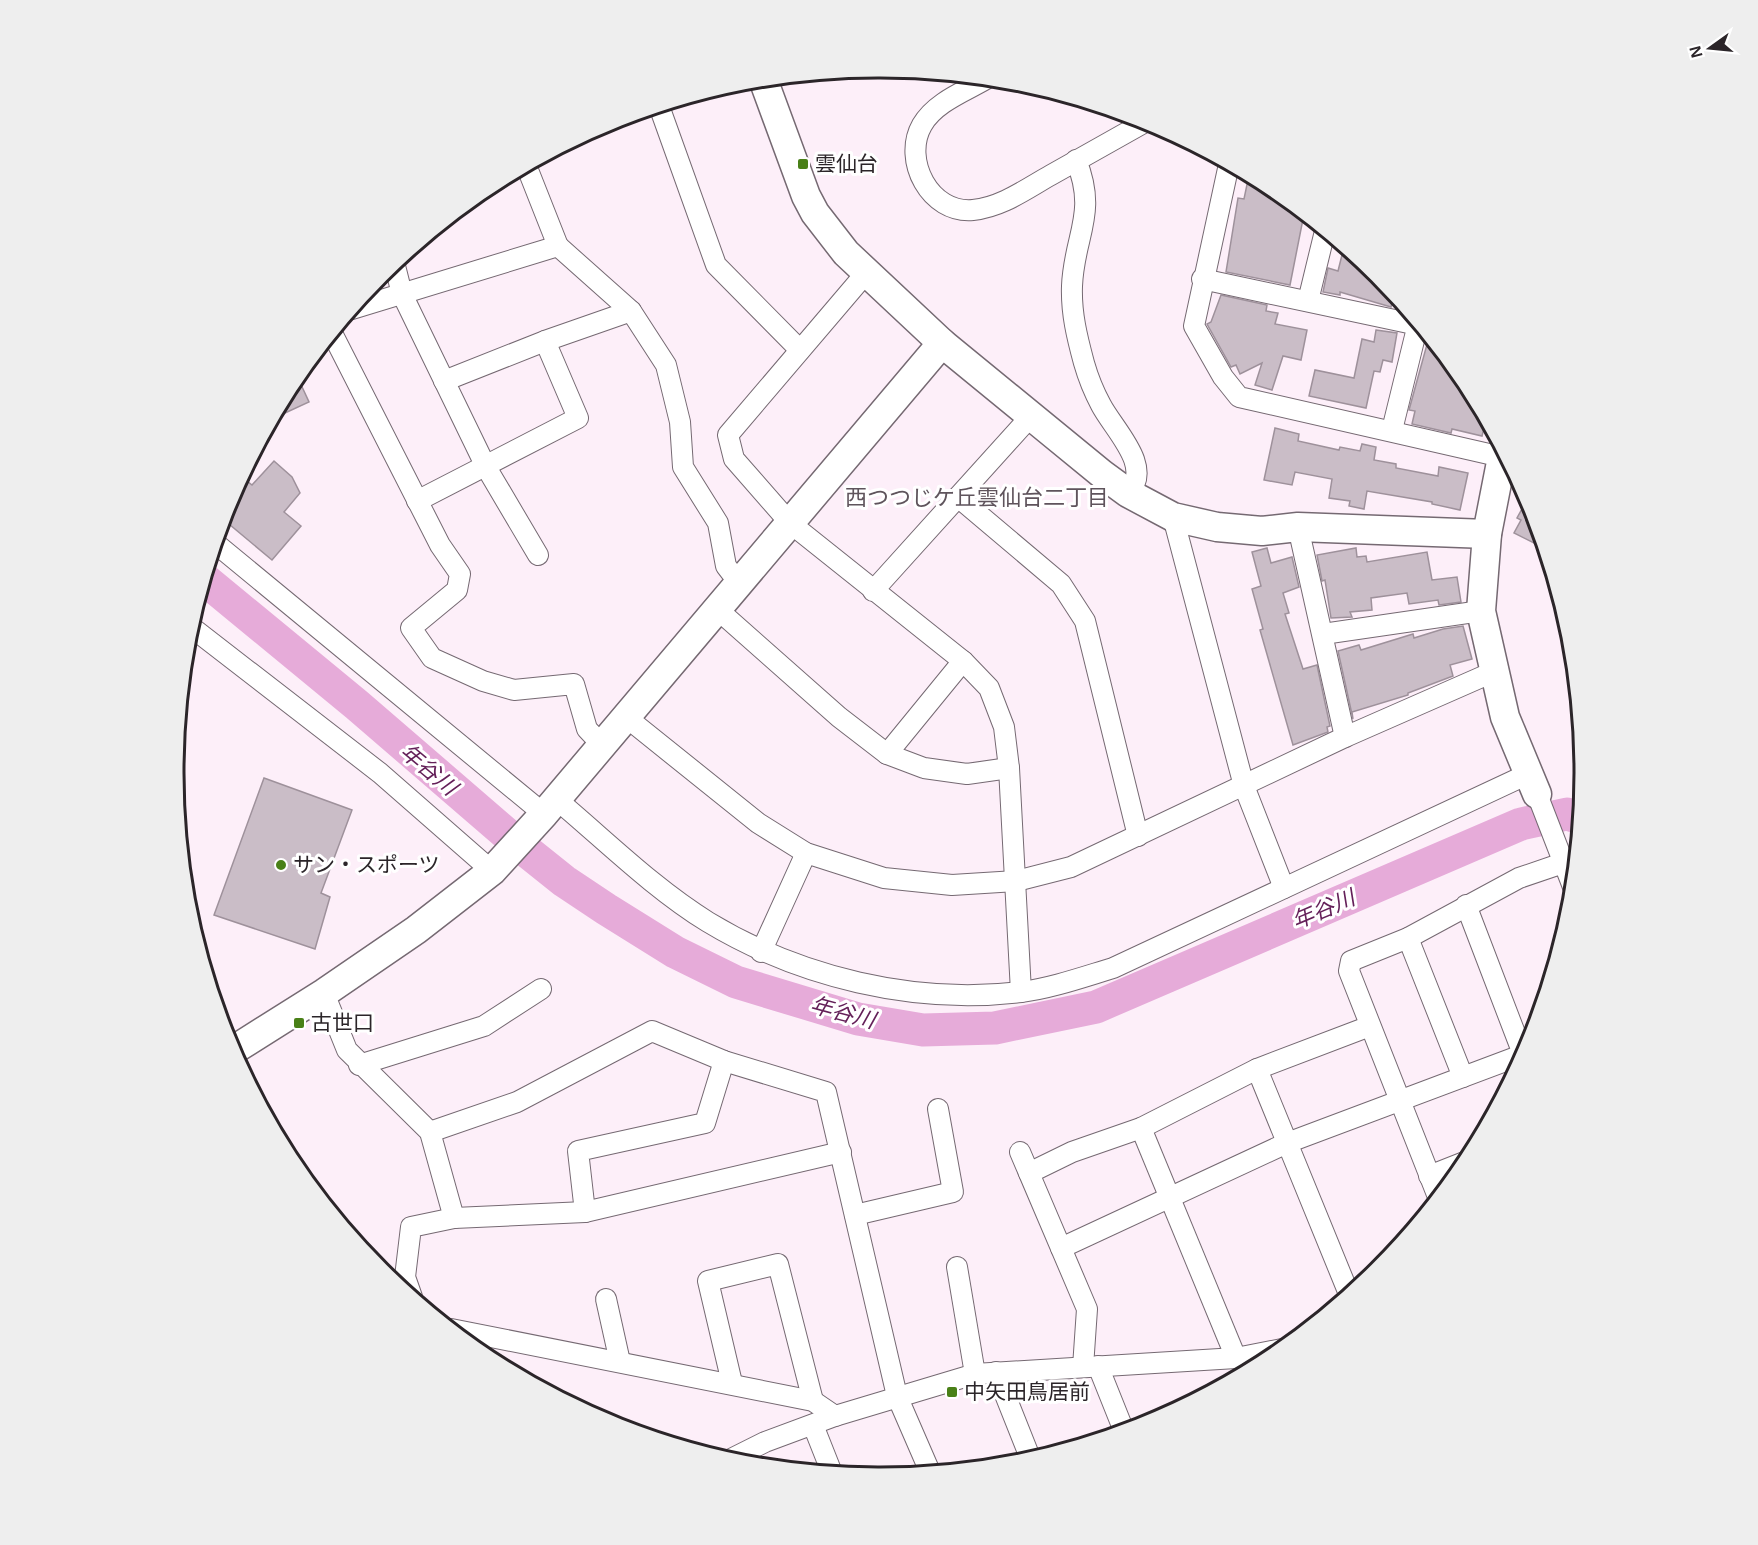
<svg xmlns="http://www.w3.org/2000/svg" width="1758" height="1545" viewBox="0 0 1758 1545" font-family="Arial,'Noto Sans JP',sans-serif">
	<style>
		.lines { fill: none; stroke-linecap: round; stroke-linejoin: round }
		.river { stroke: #e6abd9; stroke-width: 33 }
		.building { fill: #cabdc7; stroke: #9e919b; stroke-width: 1.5 }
		.street-casing { stroke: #756972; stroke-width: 22 }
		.secondary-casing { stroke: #756972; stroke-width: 31 }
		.street { stroke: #fff; stroke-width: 20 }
		.secondary { stroke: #fff; stroke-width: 28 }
		.poi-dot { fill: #498017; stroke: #fff; stroke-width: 2 }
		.labels { text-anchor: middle; stroke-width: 6; stroke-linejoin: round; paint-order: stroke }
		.poi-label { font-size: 21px; fill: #2b2529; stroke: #fff; text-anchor: start }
		.neighbourhood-label { font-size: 22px; fill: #5f545c; stroke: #fff }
		.water-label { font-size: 22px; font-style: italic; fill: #642059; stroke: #fff }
		.rim { fill: none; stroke: #2b2529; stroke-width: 3 }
	</style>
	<rect width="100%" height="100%" fill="#fdeff9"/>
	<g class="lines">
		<path class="river" d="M204,579L357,705L524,849L564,881L606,909L675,952L736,982L858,1019L923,1030L995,1028L1096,1007L1521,824L1567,814L1580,818"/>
	</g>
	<g class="building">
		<path d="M1249,175L1274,189L1272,199L1291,203L1304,214L1290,285L1226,272L1238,198L1244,199Z"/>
		<path d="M1344,247L1365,264L1363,273L1380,277L1394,294L1391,307L1340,292V295L1323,292L1328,268L1338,271Z"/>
		<path d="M1221,295L1267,305L1266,311L1278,313L1275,324L1307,330L1301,360L1283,356L1272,390L1255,385L1262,363L1240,374L1236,365L1231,367L1207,324L1211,322Z"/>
		<path d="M1376,330L1397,333L1392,362L1383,360L1380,372L1374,371L1366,408L1309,396L1315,370L1354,378L1362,339L1374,342Z"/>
		<path d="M1429,337L1465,381L1486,420L1482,436L1452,429L1451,433L1412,424L1415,411L1409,410Z"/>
		<path d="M297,376L309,402L272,419L293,381Z"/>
		<path d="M1275,428L1299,434L1298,441L1339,450L1340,447L1360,451L1362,444L1376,447L1374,460L1396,464V468L1438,476L1439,467L1468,473L1460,510L1432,504V502L1367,491L1364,509L1349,506L1350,501L1329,498L1332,479L1295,472L1292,485L1264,480Z"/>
		<path d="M274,461L292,477L300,493L284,512L301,526L272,560L223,519L242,477L252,485Z"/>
		<path d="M1528,498L1540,535L1536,544L1514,533L1521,520L1517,518Z"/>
		<path d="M1267,548L1271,563L1292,557L1299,587L1283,593L1289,613L1285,614L1303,669L1317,665L1330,726L1327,727L1328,732L1293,745L1260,630L1263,629L1252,589L1261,586L1252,552Z"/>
		<path d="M1356,548L1357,557L1366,556L1367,562L1427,552L1432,580L1457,577L1461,602L1439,605L1438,600L1409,604L1407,593L1371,598L1372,610L1350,612L1352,617L1331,618L1325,580L1322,581L1317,555Z"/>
		<path d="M1463,626L1472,659L1450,665L1453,676L1408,693V695L1352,712L1353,719L1338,651L1359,645L1361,650L1413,634L1414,638L1443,629Z"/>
		<path d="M264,778L352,810L321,893L330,897L315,949L214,915Z"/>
	</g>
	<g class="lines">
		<defs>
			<g id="street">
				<path d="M988,78C966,91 935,102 922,125C902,160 930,214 973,210C1002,207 1026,189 1051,175C1083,157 1115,139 1147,121"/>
				<path d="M659,106L716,265L800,350"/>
				<path d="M1076,160C1098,214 1074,235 1072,286C1071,313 1077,337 1084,363C1088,377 1094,392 1101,405C1114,430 1154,467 1128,493"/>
				<path d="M1229,164L1194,326L1223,377L1239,397L1502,457"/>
				<path d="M558,246L631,311L666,365L680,422L683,467L718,523L726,566L739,583"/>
				<path d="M394,262L402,294L486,467L538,555"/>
				<path d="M866,273L728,435L734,459L790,523L963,661L989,688L1004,727L1009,768L1021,992"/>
				<path d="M1202,279L1418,325"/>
				<path d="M1308,301L1325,231"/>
				<path d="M352,309L558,246L526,165"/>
				<path d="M332,333L440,545L460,574L457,590L411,628L432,658L483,681L514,690L574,684L587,729L602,745"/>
				<path d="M444,381L545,341"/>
				<path d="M1392,430L1418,324"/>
				<path d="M958,497L1061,584L1085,621L1138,836"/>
				<path d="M417,501L578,418L545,341L631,311"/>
				<path d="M1173,517L1244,786L1284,888"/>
				<path d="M1298,527L1345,737"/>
				<path d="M215,543L544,814"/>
				<path d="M873,591L1031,416"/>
				<path d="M717,609L839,717L887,754L924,768L967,774L1009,768"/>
				<path d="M190,626L380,773L492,871"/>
				<path d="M1323,634L1481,611"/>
				<path d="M626,717L758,823L806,853L884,878L952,885L1016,881L1071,867L1345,737L1493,672"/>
				<path d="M887,754L963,661"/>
				<path d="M1537,794L1573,887"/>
				<path d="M556,799C605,840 653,888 708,922C799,977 914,1005 1021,992C1052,988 1083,977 1113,968L1528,774"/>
				<path d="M1466,905L1523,1054"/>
				<path d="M1408,938L1463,1077"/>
				<path d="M761,952L806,853"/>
				<path d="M324,993L347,1050L430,1132L454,1218"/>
				<path d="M359,1065L484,1026L541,989"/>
				<path d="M1257,1069L1349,1294"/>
				<path d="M1141,1128L1236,1358"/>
				<path d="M430,1132L517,1102L652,1031L724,1061L826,1092L897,1396L930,1472"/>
				<path d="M1020,1152L1087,1309L1083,1367"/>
				<path d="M1029,1173L1072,1152L1141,1128L1257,1069L1370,1026"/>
				<path d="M1429,1176L1467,1161"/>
				<path d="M1438,1197L1349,971L1351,961L1408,938L1519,878L1563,863"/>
				<path d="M585,1212L578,1151L705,1123L724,1061"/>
				<path d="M855,1215L953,1192L938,1109"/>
				<path d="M1061,1248L1287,1143L1524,1054"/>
				<path d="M957,1267L975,1374"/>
				<path d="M412,1297L405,1277L411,1227L454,1218L585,1212L841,1152"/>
				<path d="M606,1299L620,1362"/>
				<path d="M451,1329L813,1401L835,1416"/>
				<path d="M1098,1366L1124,1431"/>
				<path d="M996,1372L1031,1460"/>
				<path d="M732,1383L708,1281L778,1264L813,1401"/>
				<path d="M813,1425L832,1473"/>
				<path d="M729,1460L765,1442L835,1416L975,1374L1236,1358L1282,1349"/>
			</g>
			<g id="secondary">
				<path d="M763,79L806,196L815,213L846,253L942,343L1102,474L1128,493L1173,517L1217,527L1262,531L1298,527L1487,534"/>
				<path d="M1503,452L1487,534L1481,611L1505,717L1537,794"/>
				<path d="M232,1051L324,993L416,930L492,871L544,814L942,343"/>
			</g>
		</defs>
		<use href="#street" class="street-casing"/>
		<use href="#secondary" class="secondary-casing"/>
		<use href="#street" class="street"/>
		<use href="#secondary" class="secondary"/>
	</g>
	<g class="poi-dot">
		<rect x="797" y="158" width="12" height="12" rx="3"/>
		<circle cx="281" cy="865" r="6"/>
		<rect x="293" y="1017" width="12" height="12" rx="3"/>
		<rect x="946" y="1386" width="12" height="12" rx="3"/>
	</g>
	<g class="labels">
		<g class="poi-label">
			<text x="815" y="171">雲仙台</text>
			<text x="293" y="872">サン・スポーツ</text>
			<text x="311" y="1030">古世口</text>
			<text x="964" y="1399">中矢田鳥居前</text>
		</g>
		<g class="neighbourhood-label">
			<text x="977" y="505">西つつじケ丘雲仙台二丁目</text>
		</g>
		<g class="water-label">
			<text transform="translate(429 769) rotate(40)" y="8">年谷川</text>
			<text transform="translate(1323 909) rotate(-23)" y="8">年谷川</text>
			<text transform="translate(843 1012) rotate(15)" y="8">年谷川</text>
		</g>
	</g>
	<path d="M0 0H1758V1545H0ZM878 78H880A694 694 0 0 1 1574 772V773A694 694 0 0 1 880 1467H878A694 694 0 0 1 184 773V772A694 694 0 0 1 878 78Z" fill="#eee" fill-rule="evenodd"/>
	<path class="rim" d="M878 78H880A694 694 0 0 1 1574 772V773A694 694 0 0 1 880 1467H878A694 694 0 0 1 184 773V772A694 694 0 0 1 878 78Z"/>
	<g transform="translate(1710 48) rotate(255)" stroke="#ffffff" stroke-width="4.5" paint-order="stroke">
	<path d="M0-4.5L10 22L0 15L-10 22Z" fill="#2b2529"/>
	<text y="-9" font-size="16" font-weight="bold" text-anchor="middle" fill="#2b2529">N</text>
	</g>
</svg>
